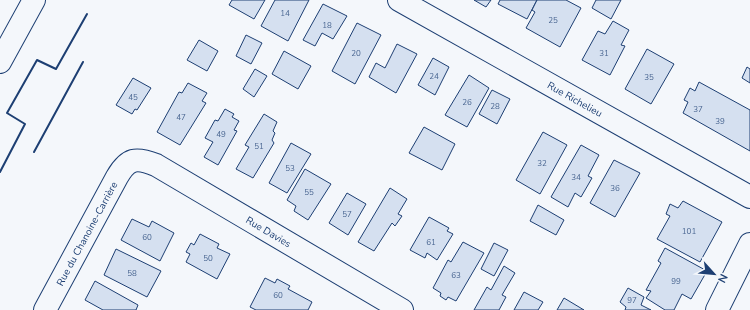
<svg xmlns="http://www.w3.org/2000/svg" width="750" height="310" viewBox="0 0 750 310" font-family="'Nunito Sans',sans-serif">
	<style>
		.building { fill: #d5e0f0; stroke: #1d3f73 }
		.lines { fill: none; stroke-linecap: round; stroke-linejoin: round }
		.minor-casing { stroke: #1d3f73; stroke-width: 24 }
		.major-casing { stroke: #1d3f73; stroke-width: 24 }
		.minor { stroke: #f4f7fb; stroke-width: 22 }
		.major { stroke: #f4f7fb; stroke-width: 22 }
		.wall { stroke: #1d3f73; stroke-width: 2 }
		.labels { text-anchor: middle; stroke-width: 3; stroke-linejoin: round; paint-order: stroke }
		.number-label { font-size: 8px; fill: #4b6792 }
		.street-label { font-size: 10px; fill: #1d3f73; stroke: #f4f7fb }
	</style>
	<rect width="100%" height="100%" fill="#f4f7fb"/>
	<g class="building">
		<path d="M232,0H265L254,19L229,5Z"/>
		<path d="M275,0H309L288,41L261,26Z"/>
		<path d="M474,0H491L486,7Z"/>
		<path d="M500,0H537L527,19L498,4Z"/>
		<path d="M537,0H566L581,8L560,47L526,28L535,12L532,10Z"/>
		<path d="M596,0H621L611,19L592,8Z"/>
		<path d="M323,4L347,16L333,39L322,33L315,46L303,40Z"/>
		<path d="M613,21L629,30L621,45L625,46L610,75L582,60L598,31L605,34Z"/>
		<path d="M357,23L381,35L355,84L332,71Z"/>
		<path d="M246,35L262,43L251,64L236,56Z"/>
		<path d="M199,40L218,51L207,71L187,60Z"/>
		<path d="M397,44L417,54L396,93L369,77L376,63L385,68Z"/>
		<path d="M647,49L674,64L651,104L625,89Z"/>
		<path d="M284,51L311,66L298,89L272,74Z"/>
		<path d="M433,58L449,67L435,95L418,85Z"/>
		<path d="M747,67L750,69V83L742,78Z"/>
		<path d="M255,69L267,76L254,97L243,89Z"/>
		<path d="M469,75L489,88L467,127L445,115Z"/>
		<path d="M133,78L151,88L137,110L135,109L132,114L116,105Z"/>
		<path d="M699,82L750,110V151L683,113L688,102L684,100L690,88L695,91Z"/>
		<path d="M188,83L207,93L202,101L206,103L180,145L157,132L179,92L182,93Z"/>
		<path d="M492,90L510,99L497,124L479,114Z"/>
		<path d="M225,109L234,114L232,117L239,121L234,130L237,131L218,165L204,157L213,142L205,138L215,120L218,121Z"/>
		<path d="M264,114L277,122L273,131L275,133L272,140L274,143L253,178L236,169L249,147L245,145Z"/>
		<path d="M424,127L455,144L442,170L409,153Z"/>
		<path d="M543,132L567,145L540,194L516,180Z"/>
		<path d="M291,143L311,154L287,193L269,183Z"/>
		<path d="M581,145L599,155L588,176L592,178L581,197L575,193L568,207L551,197Z"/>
		<path d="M614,160L640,173L615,217L590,203Z"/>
		<path d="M305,169L331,184L308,220L294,211L296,206L287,200Z"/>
		<path d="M390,188L407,199L398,214L402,216L395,226L392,223L374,251L358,242Z"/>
		<path d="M347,193L366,204L348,235L329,223Z"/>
		<path d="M683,201L722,222L700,262L657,239L670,216L666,214L670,204L678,208Z"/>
		<path d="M538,205L564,220L556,235L530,221Z"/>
		<path d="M429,217L449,228L447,231L453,234L437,260L427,253L425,258L410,250Z"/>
		<path d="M132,219L149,227L152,221L174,233L160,261L121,240Z"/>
		<path d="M200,234L219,244L217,248L230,254L217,279L186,262L190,254L186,252L191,243L194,245Z"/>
		<path d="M463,242L484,253L456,301L448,297L446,300L440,296L441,293L433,288L448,260L451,262Z"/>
		<path d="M494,243L508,250L494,276L481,269Z"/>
		<path d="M665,248L707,271L691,299L682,294L674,310H665L646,298L651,291L646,290L661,263L658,261Z"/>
		<path d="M116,249L161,271L147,297L104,275Z"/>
		<path d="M504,266L515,273L502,295L506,297L499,310H474L487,287L491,290Z"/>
		<path d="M265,278L275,283L277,279L290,286L288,289L312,302L308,310H256L250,307Z"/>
		<path d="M95,281L138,305L136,310H103L85,300Z"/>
		<path d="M628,288L644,297L641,305L651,310H625L626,307L620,302Z"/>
		<path d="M524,292L543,302L538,310H514Z"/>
		<path d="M564,298L584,310H557Z"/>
	</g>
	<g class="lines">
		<defs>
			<g id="minor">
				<path id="s1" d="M399,0L750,197"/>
				<path id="s2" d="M45,310L117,177C128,158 136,157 156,165L402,310"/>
				<path d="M717,310L750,244"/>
			</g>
			<path id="major" d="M0,62L34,0"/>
		</defs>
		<use href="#minor" class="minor-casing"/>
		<use href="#major" class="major-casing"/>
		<use href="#minor" class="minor"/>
		<use href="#major" class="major"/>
		<g class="wall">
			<path d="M34,152L83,62"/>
			<path d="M0,172L25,124L7,113L37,60L56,69L87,14"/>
		</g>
	</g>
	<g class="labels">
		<g class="number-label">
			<text x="285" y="16">14</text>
			<text x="553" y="23">25</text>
			<text x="327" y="28">18</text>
			<text x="356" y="56">20</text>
			<text x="604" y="56">31</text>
			<text x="434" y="79">24</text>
			<text x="649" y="80">35</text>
			<text x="133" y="100">45</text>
			<text x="467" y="105">26</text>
			<text x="495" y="109">28</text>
			<text x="698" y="112">37</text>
			<text x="181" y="120">47</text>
			<text x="720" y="124">39</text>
			<text x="221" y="137">49</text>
			<text x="259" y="149">51</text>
			<text x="542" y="166">32</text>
			<text x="290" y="171">53</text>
			<text x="576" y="180">34</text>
			<text x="615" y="191">36</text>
			<text x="309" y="195">55</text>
			<text x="347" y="217">57</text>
			<text x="689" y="234">101</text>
			<text x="147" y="240">60</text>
			<text x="431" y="245">61</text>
			<text x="208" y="261">50</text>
			<text x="132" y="276">58</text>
			<text x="456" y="278">63</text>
			<text x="676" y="284">99</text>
			<text x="278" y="298">60</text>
			<text x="632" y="303">97</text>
		</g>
		<g class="street-label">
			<text dy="4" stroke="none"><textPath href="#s1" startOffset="202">Rue Richelieu</textPath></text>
			<text dy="4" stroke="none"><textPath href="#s2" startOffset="329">Rue Davies</textPath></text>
			<text dy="4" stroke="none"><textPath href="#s2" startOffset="87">Rue du Chanoine-Carrière</textPath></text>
		</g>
	</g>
	<g transform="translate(714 274) rotate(117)" stroke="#f4f7fb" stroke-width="3" paint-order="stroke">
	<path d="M0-3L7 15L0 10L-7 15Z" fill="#1d3f73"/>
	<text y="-6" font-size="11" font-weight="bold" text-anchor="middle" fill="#1d3f73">N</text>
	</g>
</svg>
